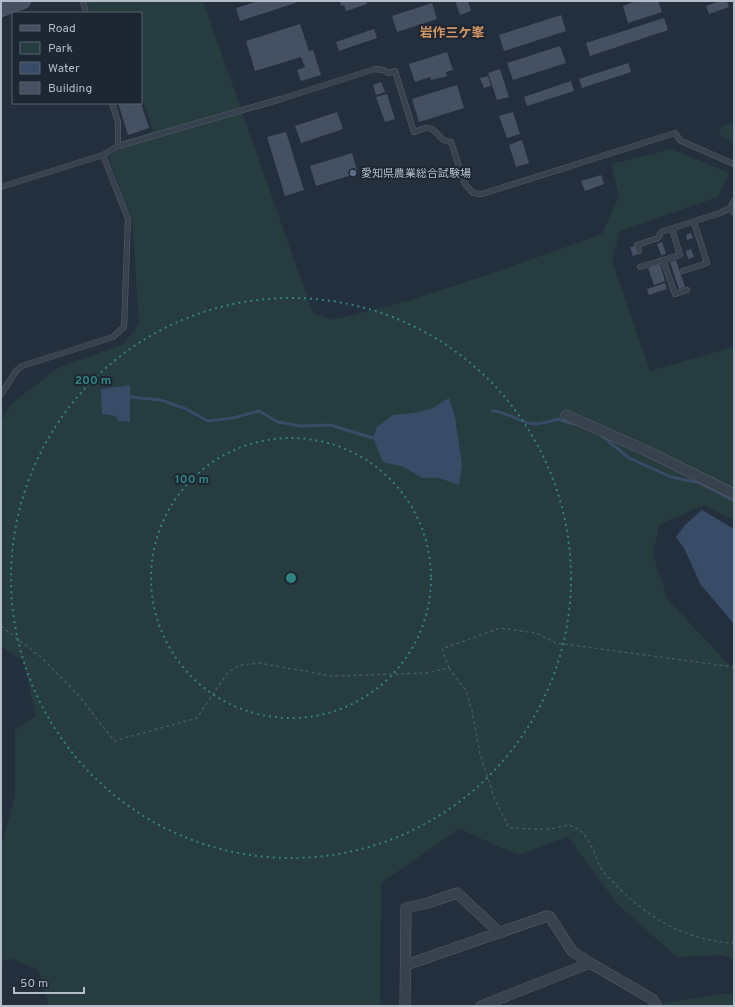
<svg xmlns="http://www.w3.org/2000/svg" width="735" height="1007" viewBox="0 0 735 1007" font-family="Overpass,'Noto Sans JP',sans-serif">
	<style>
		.green { fill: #263c3f }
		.water { fill: #394c67 }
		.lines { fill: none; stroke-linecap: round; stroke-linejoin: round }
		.stream { stroke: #394c67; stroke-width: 3 }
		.building { fill: #455162 }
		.lane-casing { stroke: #565f6c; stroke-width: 6 }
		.street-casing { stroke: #565f6c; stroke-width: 11 }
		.secondary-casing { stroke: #565f6c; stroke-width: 16 }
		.path { stroke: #44595c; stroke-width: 1.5; stroke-dasharray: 3 3; stroke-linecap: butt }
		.lane { stroke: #38414e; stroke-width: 5 }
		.street { stroke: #38414e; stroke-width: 10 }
		.secondary { stroke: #465061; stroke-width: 15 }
		.ring { fill: none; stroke: #308480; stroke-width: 2; stroke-dasharray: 2 4 }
		.service-dot { fill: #5c6f8a; stroke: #1d2633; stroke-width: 1.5 }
		.labels { text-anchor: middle; stroke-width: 4; stroke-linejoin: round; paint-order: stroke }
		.poi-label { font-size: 11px; fill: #b4bcc9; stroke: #1d2633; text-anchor: start }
		.quarter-label { font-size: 13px; font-weight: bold; fill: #d59563; stroke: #1d2633 }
		.centre { fill: #308480; stroke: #1d2633; stroke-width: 2 }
		.ring-label { font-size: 12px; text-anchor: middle; font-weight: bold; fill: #308480; stroke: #1d2633; stroke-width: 4; stroke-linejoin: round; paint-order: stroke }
	</style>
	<rect width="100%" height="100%" fill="#242f3e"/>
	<g class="green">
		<path d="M87,1H203L313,313L333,320L407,301L487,275L602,234L619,195L611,164L672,149L729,173L718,197L620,231L612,261L650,371L734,347V520L704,505L659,525L653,554L668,600L734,670V959L723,955L677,957L618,905L568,837L518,855L459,829L381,883L380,1006H49L38,970L13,959L1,961V849L15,795V730L36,716L23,661L1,646V422L11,404L58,368L124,344L139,324L132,221L108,156L153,130L141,95V13H90Z"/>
		<path d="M734,122V143L719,135L721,126Z"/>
		<path d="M721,994H734V1006H665L664,1003Z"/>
	</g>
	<g class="water">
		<path d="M130,385V422L118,421L116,416L102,414L101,389Z"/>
		<path d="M449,398L455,417L462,465L459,485L439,478H422L404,467L383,462L373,438L377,427L393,415L413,413L431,409Z"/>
		<path d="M702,510L734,529V624L701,585L684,548L676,537L685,525Z"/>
	</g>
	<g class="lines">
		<g class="stream">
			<path d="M131,397L161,400L186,409L208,421L233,418L259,411L278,422L300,426L330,425L373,438"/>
			<path d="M492,411C507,411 519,423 534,424C542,424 550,421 558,419L566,422L576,424"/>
			<path d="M602,436L629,458L671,477L700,483L734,501"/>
		</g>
	</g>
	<g class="building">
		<path d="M258,1H298V2L240,21L236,8Z"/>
		<path d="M340,1H366L367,4L346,11L344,5L341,6Z"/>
		<path d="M455,1H468L471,11L460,15Z"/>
		<path d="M637,1H658L662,12L628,23L623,6Z"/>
		<path d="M720,1H727L729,7L709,14L706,6Z"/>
		<path d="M432,3L437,19L397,32L392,16Z"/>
		<path d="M561,15L566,31L504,51L499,35Z"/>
		<path d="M664,18L668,30L590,56L586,43Z"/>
		<path d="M300,24L309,51L313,50L321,75L301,81L297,70L305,67L301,57L255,71L246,41Z"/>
		<path d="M374,29L377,38L339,51L336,42Z"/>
		<path d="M560,46L566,63L513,80L507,63Z"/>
		<path d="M447,52L453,70L446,72L447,76L431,80L430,77L415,82L409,64Z"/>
		<path d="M628,63L631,72L582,88L579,79Z"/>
		<path d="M500,69L509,97L497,100L488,73Z"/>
		<path d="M488,76L491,86L484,88L480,78Z"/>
		<path d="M571,81L574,91L527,106L524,97Z"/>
		<path d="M381,82L385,92L376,95L373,85Z"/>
		<path d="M457,85L464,108L419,122L412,99Z"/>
		<path d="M387,94L395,119L385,122L376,97Z"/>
		<path d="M118,103H141L149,128L128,135Z"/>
		<path d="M337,112L343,129L301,143L295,126Z"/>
		<path d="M513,112L520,134L507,138L499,116Z"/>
		<path d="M286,132L304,190L285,196L267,137Z"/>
		<path d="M522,140L529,163L516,167L509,145Z"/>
		<path d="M352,153L358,173L316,186L310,166Z"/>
		<path d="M601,175L604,184L585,191L581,181Z"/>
		<path d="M691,233L693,238L687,240L686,235Z"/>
		<path d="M662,242L666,254L661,255L657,244Z"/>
		<path d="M635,246L638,254L633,256L630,247Z"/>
		<path d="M691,249L694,257L688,259L686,251Z"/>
		<path d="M676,260L685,287L679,289L670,262Z"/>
		<path d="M660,264L665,281L654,285L648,268Z"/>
		<path d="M665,283L667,289L649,295L647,289Z"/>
	</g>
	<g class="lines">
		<defs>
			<g id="lane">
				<path d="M83,1L86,13"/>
				<path d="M112,103L118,122V146"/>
				<path d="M1,187L103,155L118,146L281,99L375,69L383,70L389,73L395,71L414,132C418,131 423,128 427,128C438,128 438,142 451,142L465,184L473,193L482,194L675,133L681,141L734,164"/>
				<path d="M730,208L734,213"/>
				<path d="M639,251L637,245L658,238L661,232L720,213L730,208L734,201"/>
				<path d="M663,260L675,294L687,290"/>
				<path d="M640,267L680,255L672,229"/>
				<path d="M683,271L707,263L694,222"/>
				<path d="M1,394L17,370L22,366L113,337L124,327L128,219L103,155"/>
			</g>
			<g id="street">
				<path d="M566,415L647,451L734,494"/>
				<path d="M406,965L547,916L550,917L572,951L590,963L652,999L657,1006"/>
				<path d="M405,1006L406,908L428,903L457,893L500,933"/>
				<path d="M481,1006L590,963"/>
			</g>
			<path id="secondary" d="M1,9L23,1"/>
		</defs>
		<use href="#lane" class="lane-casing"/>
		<use href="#street" class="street-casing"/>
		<use href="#secondary" class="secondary-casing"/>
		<g class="path">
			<path d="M1,626L42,658L80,697L114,741L197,718L228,672L241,665L259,663L332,676L426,673L449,668L442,649L500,628L536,633L556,643L734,667"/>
			<path d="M449,668L466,691L472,711L480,754L495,800L509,828C521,828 535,830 548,829C556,829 564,824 572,826C590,832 594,856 602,870C606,876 612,881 617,886C649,919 688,941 734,943"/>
		</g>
		<use href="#lane" class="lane"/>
		<use href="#street" class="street"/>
		<use href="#secondary" class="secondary"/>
	</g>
	<g class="ring">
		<circle cx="291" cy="578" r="140"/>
		<circle cx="291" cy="578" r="280"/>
	</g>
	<circle class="service-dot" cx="353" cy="173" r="4"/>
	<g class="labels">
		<g class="poi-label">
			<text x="361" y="177">愛知県農業総合試験場</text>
		</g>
		<g class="quarter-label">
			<text x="452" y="37">岩作三ケ峯</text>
		</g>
	</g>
	<circle cx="291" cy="578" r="6" class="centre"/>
	<g class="ring-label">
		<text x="93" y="384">200 m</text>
		<text x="192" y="483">100 m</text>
	</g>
	<rect width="735" height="1007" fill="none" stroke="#b4bcc9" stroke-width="4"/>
	<rect x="12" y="12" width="130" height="92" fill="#1d2633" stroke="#59626f"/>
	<rect x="20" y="25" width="20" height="6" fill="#465061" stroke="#59626f"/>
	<text x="48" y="32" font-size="12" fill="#b4bcc9">Road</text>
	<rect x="20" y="42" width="20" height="12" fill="#263c3f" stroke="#59626f"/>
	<text x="48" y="52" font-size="12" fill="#b4bcc9">Park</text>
	<rect x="20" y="62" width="20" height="12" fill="#394c67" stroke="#59626f"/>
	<text x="48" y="72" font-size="12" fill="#b4bcc9">Water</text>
	<rect x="20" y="82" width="20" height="12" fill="#455162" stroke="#59626f"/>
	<text x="48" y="92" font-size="12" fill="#b4bcc9">Building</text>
	<path d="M14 987v6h70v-6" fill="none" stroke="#b4bcc9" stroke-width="2"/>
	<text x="20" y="987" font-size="12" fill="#b4bcc9" stroke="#1d2633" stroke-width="3" paint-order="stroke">50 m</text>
</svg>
